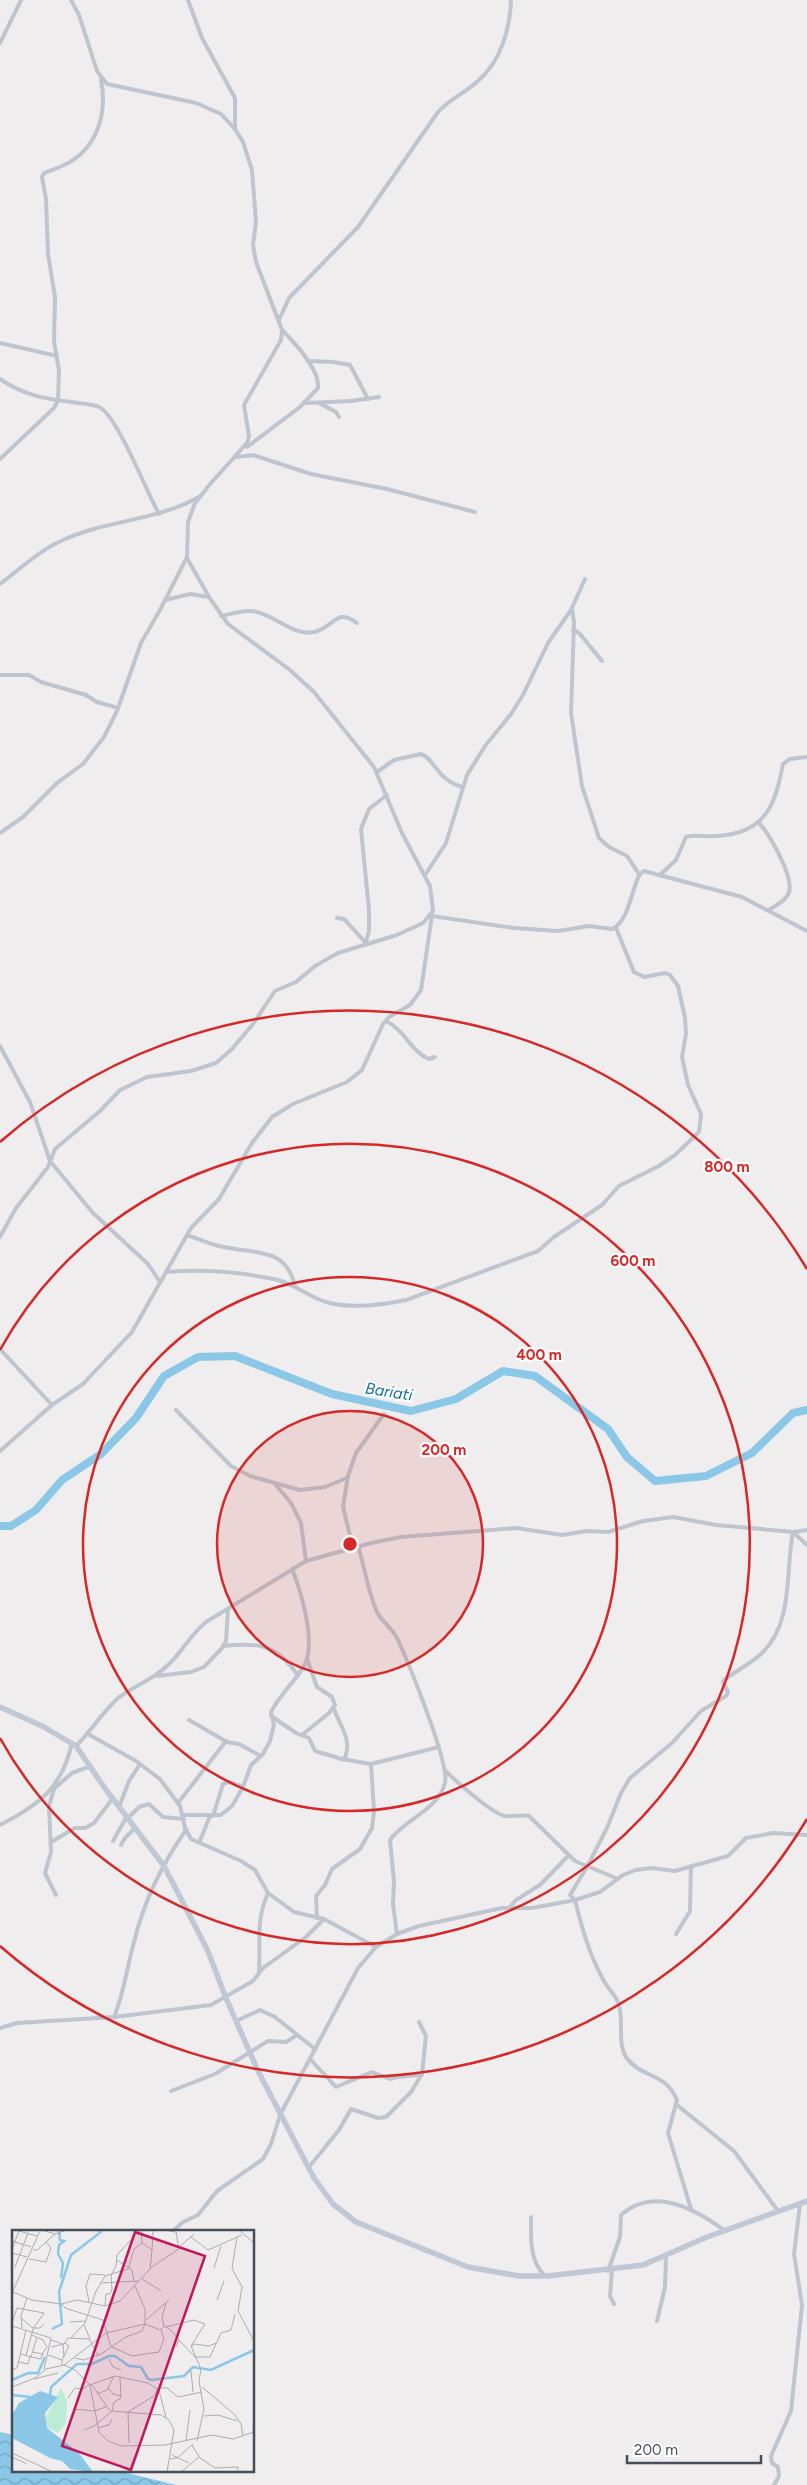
<svg xmlns="http://www.w3.org/2000/svg" width="807" height="2485" viewBox="0 0 807 2485" font-family="Figtree,sans-serif">
	<style>
		.water { fill: url(#water-waves) }
		.lines { fill: none; stroke-linecap: round; stroke-linejoin: round }
		.river { stroke: #8bc8e7; stroke-width: 8 }
		.street { stroke: #bec5ce; stroke-width: 4 }
		.secondary { stroke: #c0c7d5; stroke-width: 5.5 }
		.ring { fill: none; stroke: #d62828; stroke-width: 2.5 }
		.labels { text-anchor: middle; stroke-width: 4.5; stroke-linejoin: round; paint-order: stroke }
		.water-label { font-size: 16px; font-style: italic; fill: #13709f; stroke: #fff }
		.inset-river { fill: none; stroke: #8bc8e7; stroke-width: 2.5 }
		.inset-road { fill: none; stroke: #abadb2; stroke-width: 1 }
		.view { fill: #c2185b; fill-opacity: 0.15; stroke: #c2185b; stroke-width: 2.5 }
		.inset-edge { fill: none; stroke: #464e59; stroke-width: 2.5 }
		.centre { fill: #d62828; stroke: #fff; stroke-width: 2.5 }
		.ring-label { font-size: 15px; text-anchor: middle; font-weight: bold; fill: #d62828; stroke: #fff; stroke-width: 4.5; stroke-linejoin: round; paint-order: stroke }
	</style>
	<defs>
		<pattern id="water-waves" width="16" height="10" patternUnits="userSpaceOnUse" patternTransform="scale(1.25)"><rect width="16" height="10" fill="#8bc8e7"/><path d="M0 5q4-4 8 0t8 0" fill="none" stroke="#73a5be"/></pattern>
	</defs>
	<rect width="100%" height="100%" fill="#efeded"/>
	<path class="water" d="M0,2432L14,2435V2471H119L176,2485H0Z"/>
	<g class="lines">
		<path class="river" d="M0,1526H11L36,1510L62,1480L101,1454L136,1418L164,1376L198,1357L235,1356L332,1394L411,1411L456,1399L503,1371L535,1376L608,1429L627,1457L655,1481L706,1476L752,1453L793,1413L807,1410"/>
		<g class="street">
			<path d="M188,0L202,38L235,98V129"/>
			<path d="M0,43L21,0"/>
			<path d="M279,320L289,298L358,227L438,112C450,99 465,93 478,81C501,61 510,29 511,0"/>
			<path d="M0,343L57,356"/>
			<path d="M307,361L333,362L350,365L368,399"/>
			<path d="M0,379C23,395 45,399 72,402C81,404 91,403 99,407C117,415 147,493 159,514"/>
			<path d="M305,403L351,401L379,397"/>
			<path d="M319,403L336,412L339,417"/>
			<path d="M247,447L300,407L318,388C320,370 294,342 282,330"/>
			<path d="M236,457L253,455L311,474L387,489L475,512"/>
			<path d="M0,459L54,408L58,400L59,371L54,341L55,297L48,254L46,199L42,177L44,173C54,169 65,166 73,160C99,143 107,110 101,80"/>
			<path d="M0,584C20,569 40,550 63,540C107,520 156,521 199,497"/>
			<path d="M165,600L190,594L209,597"/>
			<path d="M572,608L574,623L571,713L582,786L599,838L609,847L627,856L639,874"/>
			<path d="M221,616C231,614 242,610 252,611C273,613 293,637 314,632C335,627 336,607 357,623"/>
			<path d="M573,629L580,634L602,661"/>
			<path d="M0,675H29L41,682L86,695L97,702L118,708"/>
			<path d="M377,772L394,760L421,754C434,758 437,780 462,787"/>
			<path d="M758,822C769,833 794,877 789,892C787,900 775,906 769,910"/>
			<path d="M0,833L23,817L57,783L83,764L104,737L117,711L141,643L160,610L187,557L188,522L195,503L211,483L247,443L249,436L244,405L281,340L282,330L256,262L253,245L256,222L252,170L243,142L235,129L221,114L196,103L107,84L97,71L79,15L71,0"/>
			<path d="M425,875L446,843L467,775L485,746L511,714L523,695L548,643L571,610L585,579"/>
			<path d="M660,875L676,860L686,837C696,834 706,837 717,836C765,833 775,806 783,764L790,759L807,757"/>
			<path d="M432,916L514,928L558,931L589,926L612,929C632,920 632,876 644,871L742,897L807,931"/>
			<path d="M337,918L344,919L366,943"/>
			<path d="M365,945L369,931V910L361,829L369,809L387,795"/>
			<path d="M386,1021C404,1029 411,1052 429,1059L435,1057"/>
			<path d="M0,1046L30,1102L50,1161L93,1213L148,1264L160,1282"/>
			<path d="M187,1235C199,1239 211,1245 224,1247C255,1254 286,1247 295,1286"/>
			<path d="M0,1237L16,1208L48,1167L55,1149L100,1111L120,1090L147,1077L191,1071L216,1063L232,1049L253,1024L275,991L296,982L315,966L338,953L397,935L423,923L433,911L430,886L402,833L374,767L314,692L290,670L228,624L209,597L187,558"/>
			<path d="M167,1272C203,1269 242,1272 278,1280C296,1285 309,1297 326,1302C350,1309 382,1305 406,1300L538,1251L554,1237L602,1205L619,1186L659,1166L675,1155L699,1132L701,1114L688,1085L682,1057L686,1034L685,1018L678,986L670,975L665,973L644,977L634,972L616,928"/>
			<path d="M0,1349L52,1405"/>
			<path d="M176,1410L231,1466L250,1476L300,1490L325,1487L347,1478"/>
			<path d="M0,1451L52,1405L83,1384L132,1332L191,1228L219,1199L252,1143L272,1117L293,1104L347,1082L362,1070L383,1024L389,1017L410,1005L421,990L432,915"/>
			<path d="M276,1485L291,1503L301,1523L306,1561"/>
			<path d="M358,1546C365,1568 368,1592 377,1612C382,1622 393,1629 398,1640C408,1662 450,1764 445,1783C438,1810 405,1819 390,1840L394,1881L393,1904L397,1934"/>
			<path d="M353,1548L343,1507L348,1476L356,1453L384,1414"/>
			<path d="M223,1646C259,1642 275,1644 297,1674"/>
			<path d="M157,1676L191,1672L204,1667L222,1648L226,1641L228,1609"/>
			<path d="M334,1709C341,1728 353,1740 344,1760"/>
			<path d="M271,1716L296,1733L309,1738L315,1751L342,1759L371,1764L439,1747"/>
			<path d="M189,1720L227,1742L239,1744L261,1756"/>
			<path d="M88,1734L136,1761L160,1779L180,1806L185,1828L191,1839L241,1861L255,1870L268,1893L294,1912L324,1919L376,1947"/>
			<path d="M302,1735L329,1713L335,1705L332,1697L317,1687L307,1659"/>
			<path d="M76,1746C90,1732 102,1713 117,1699C133,1686 152,1681 168,1665C182,1652 191,1634 206,1622L306,1561L371,1543L401,1537L516,1528L562,1535L587,1531L608,1532L643,1521L673,1517L716,1525L793,1532L807,1545"/>
			<path d="M445,1770C454,1780 493,1814 505,1816C513,1817 521,1814 529,1816L575,1861L618,1879"/>
			<path d="M56,1787L72,1773L91,1766"/>
			<path d="M178,1803L226,1741"/>
			<path d="M119,1807L129,1781L140,1764"/>
			<path d="M183,1815H221L232,1806L243,1787L251,1765L263,1754L270,1741L274,1725L271,1712C280,1694 296,1681 305,1664C316,1641 301,1591 292,1569"/>
			<path d="M213,1816L223,1784L229,1782L243,1787"/>
			<path d="M128,1818L139,1807L149,1804L163,1817L184,1819"/>
			<path d="M0,1825C39,1805 62,1788 72,1743"/>
			<path d="M113,1841L127,1816"/>
			<path d="M51,1842L75,1828H85L94,1823L113,1798"/>
			<path d="M199,1843L210,1816"/>
			<path d="M121,1845L125,1838L135,1828"/>
			<path d="M56,1895L45,1873L51,1852L49,1806L56,1782"/>
			<path d="M510,1907L516,1900L540,1885L569,1855"/>
			<path d="M317,1918L316,1896L325,1885L332,1869L360,1849L372,1828L374,1811L371,1764"/>
			<path d="M676,1934L690,1911L691,1866"/>
			<path d="M259,1972C261,1942 255,1922 268,1893"/>
			<path d="M114,2017C124,1993 127,1967 134,1942C144,1901 162,1864 186,1830"/>
			<path d="M236,2021L260,2010L275,2017L315,2049"/>
			<path d="M0,2028L17,2023L114,2017L211,2005L253,1981L263,1968L306,1937L324,1919"/>
			<path d="M310,2059L336,2087L372,2072L390,2079C400,2075 411,2077 422,2074"/>
			<path d="M171,2091L215,2074L268,2041L286,2042L297,2035"/>
			<path d="M677,2105L734,2151L778,2211"/>
			<path d="M309,2167L339,2130L351,2109L378,2118L386,2117L411,2092L422,2074L426,2036L419,2022"/>
			<path d="M691,2209L668,2133L677,2100C665,2071 641,2079 626,2057C617,2042 624,2021 619,2005C617,1996 609,1990 605,1983C590,1957 582,1929 575,1900L570,1895L587,1867L607,1828L621,1793L630,1778L672,1743L701,1711L726,1696L728,1692L723,1682L724,1680C736,1671 752,1663 762,1653C794,1622 785,1572 793,1532L807,1530"/>
			<path d="M531,2217C531,2237 529,2261 545,2276"/>
			<path d="M173,2231L183,2222L198,2215L217,2191L263,2159L271,2144L280,2115L358,1968L376,1947L397,1934L419,1926L502,1908H532L575,1900L600,1892L623,1875L636,1870L651,1868L675,1871L728,1856L746,1838L773,1833L807,1835"/>
			<path d="M612,2270L610,2296L614,2304"/>
			<path d="M608,2271L620,2237L621,2215C654,2186 695,2209 724,2230"/>
			<path d="M657,2321L665,2287L666,2256"/>
			<path d="M774,2485L779,2476L778,2467L772,2463L771,2456L791,2411L802,2305L794,2254L800,2204"/>
		</g>
		<path class="secondary" d="M0,1707L44,1727L76,1746L104,1787L164,1866L207,1949L226,1998L258,2071L314,2178L333,2204L356,2222L468,2267L519,2276H548L643,2265L707,2237L807,2201"/>
	</g>
	<circle cx="350" cy="1544" r="133" fill="#d62828" fill-opacity=".12"/>
	<g class="ring">
		<circle cx="350" cy="1544" r="133"/>
		<circle cx="350" cy="1544" r="267"/>
		<path d="M0 1350A400 400 0 1 1 0 1738"/>
		<path d="M807 1819A533 533 0 0 1 0 1946M0 1142A533 533 0 0 1 807 1269"/>
	</g>
	<g class="labels">
		<g class="water-label">
			<text transform="translate(389 1391) rotate(9)" y="6">Bariati</text>
		</g>
	</g>
	<g transform="translate(12 2230)">
		<rect width="242" height="242" fill="#efeded"/>
		<path d="M49,158L55,171L54,193L46,203L36,197L33,190Z" fill="#bcecd5"/>
		<path d="M28,161L46,167L33,183L35,198L66,222L81,242L58,239L50,231L38,228L0,208V185L7,173Z" fill="#8bc8e7"/>
		<path class="inset-river" d="M47,1L48,10L52,11L47,15L46,24L51,33L49,48M40,99L50,94L47,62L59,25L90,1M0,150L16,143H26L33,127M0,165L19,167M38,166L39,157L65,134H80L97,126H103L117,136L129,137L136,149L140,150L172,146L181,137L199,140L242,120"/>
		<path class="inset-road" d="M7,1L25,6M33,1L43,4L52,1M228,1L242,13M179,7L196,20L230,5M225,7L220,38L230,57L226,81L242,111M0,11L19,17M167,17L182,4M0,19L7,1M21,20H25L43,4M140,20L141,1M0,23L15,27M17,29L34,32L39,18L34,12M105,30L120,40L122,51M3,37L16,3M138,38L167,19L164,2L157,1M202,38L209,16M100,44L104,36L105,25L127,1M130,49L149,61M88,53L126,51M1,62L20,70L49,74L65,70L93,76L108,71L138,39L140,20L130,13L129,1M0,63L28,1M83,63L93,46L116,39L122,19L130,13M205,70L212,51M77,72L74,56L78,44L93,45M50,74L53,78L91,90L99,117M93,76L94,64H98L100,59L99,44M9,88L21,98H28L32,94M134,90L157,70M0,92L5,78L32,83L21,99L14,125M58,92L74,91M133,94L148,100L153,96L161,102L167,110L164,117M72,95L78,109M0,96L39,108L32,139M152,96L150,87L154,73M154,97L182,90L193,94L179,116L189,139L187,151L192,179L185,211M10,98L9,86L15,68M20,105L31,110L35,117L30,124L21,122M59,108L73,93L84,61M39,110L51,114L52,127M167,110L183,127H198L209,103L219,100L223,84M39,117L52,114L56,108L77,109L86,125M100,117L120,126L147,122L152,109L149,100M179,118L182,114L197,116L204,113M9,124L19,127L25,107M36,125L50,130V135M19,127L29,129L31,123M63,128L72,130L89,124L114,107L130,101L133,94M97,129L101,137L109,140M50,130L57,116L53,113M7,132L16,134L18,127M52,135L94,103L133,94V79L123,56M0,140L5,138L14,100M179,141L181,162M22,149L46,143M78,155L103,146L136,153L147,160L154,188M80,155L98,181M0,157L23,148L34,139L52,135L63,140L78,155L87,202L96,211L109,216L153,215L200,205L221,209L242,202M190,157L222,184L229,194L231,206M96,158L101,164L109,166M85,164L95,160L102,146M56,168L63,158L71,159L78,154M62,179L82,181L94,177M100,181L102,172L109,168L108,147M192,186L206,185L225,191M86,198L97,195L100,189M72,200L82,196L100,181L149,185L157,190L162,200L155,242M241,202L242,181M174,210L178,180M117,213L116,182L142,166L146,158H155L166,167L190,162M180,215L188,228L203,238L226,237V242M0,223L41,242M160,225L177,233M0,227L15,234M158,229L165,228L181,214M116,242L127,216M169,242L187,227"/>
		<path class="view" d="M123,2L193,26L119,240L50,216Z"/>
		<rect width="242" height="242" class="inset-edge"/>
	</g>
	<circle cx="350" cy="1544" r="8" class="centre"/>
	<g class="ring-label">
		<text x="727" y="1172">800 m</text>
		<text x="633" y="1266">600 m</text>
		<text x="539" y="1360">400 m</text>
		<text x="444" y="1455">200 m</text>
	</g>
	<path d="M627 2455v8h134v-8" fill="none" stroke="#464e59" stroke-width="2.5"/>
	<text x="634" y="2455" font-size="15" fill="#464e59" stroke="#ffffff" stroke-width="4" paint-order="stroke">200 m</text>
</svg>
